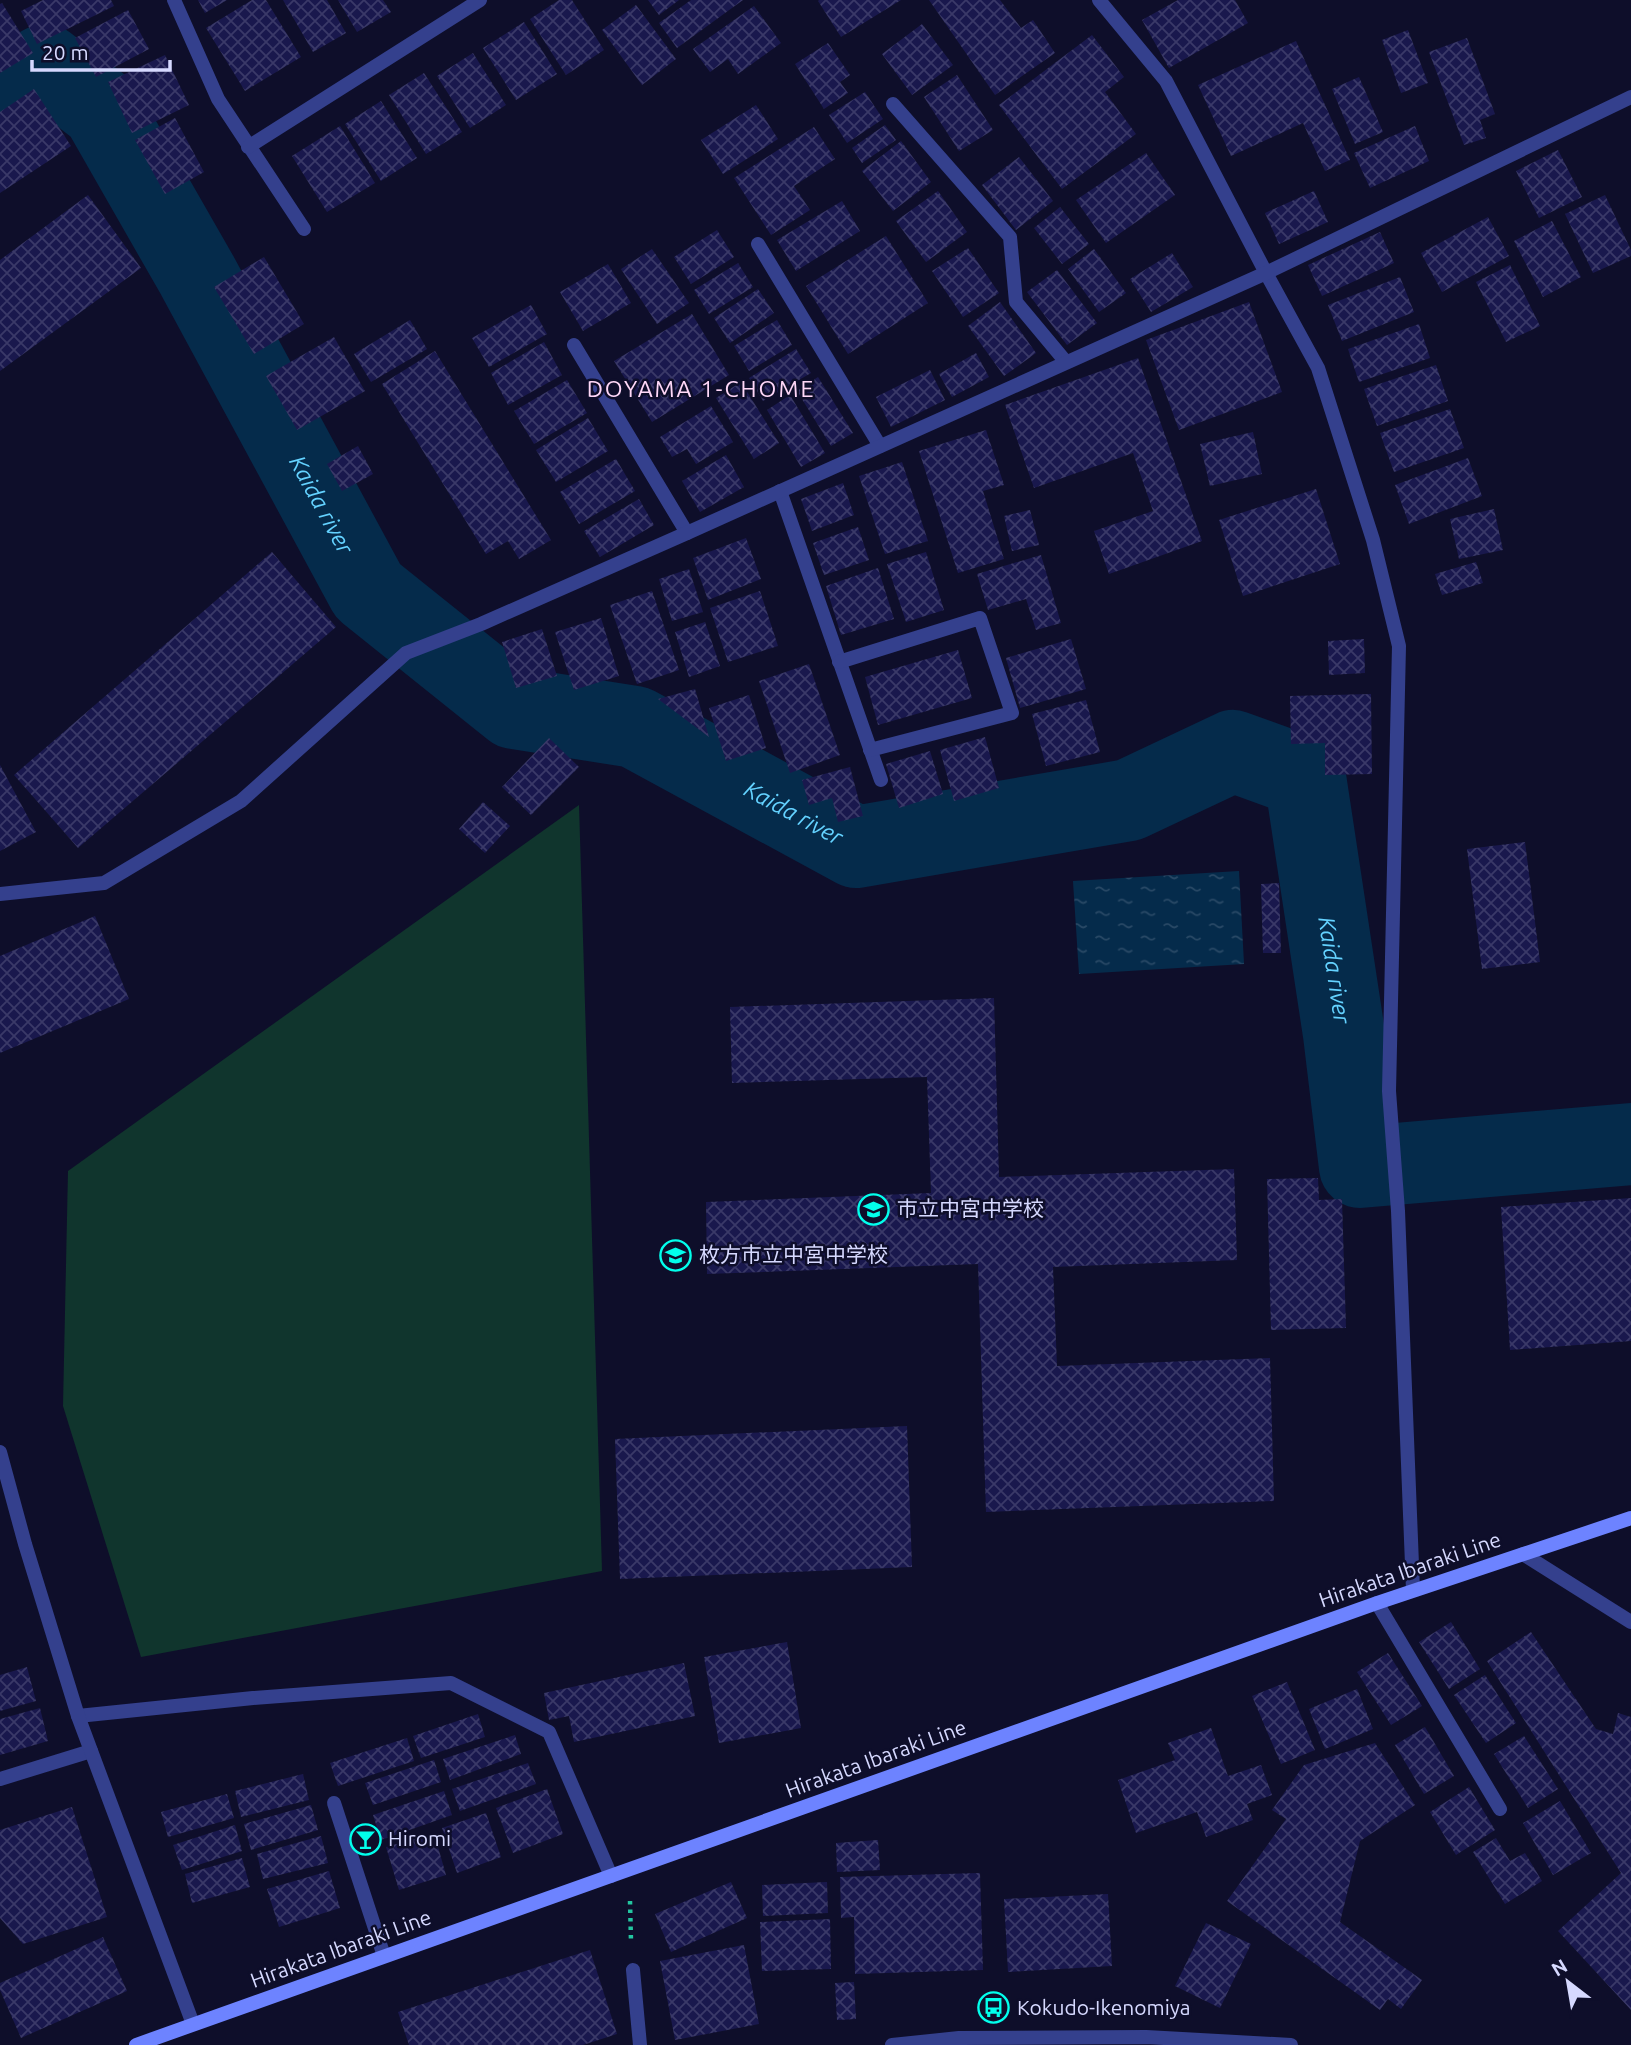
<svg xmlns="http://www.w3.org/2000/svg" width="1631" height="2045" viewBox="0 0 1631 2045" font-family="Ubuntu,'Noto Sans JP',sans-serif">
	<style>
		.pitch { fill: #10352d }
		.water { fill: url(#water-ripples) }
		.lines { fill: none; stroke-linecap: round; stroke-linejoin: round }
		.river { stroke: #052b4b; stroke-width: 82 }
		.building { fill: url(#building-cross-hatch) }
		.path { stroke: #23c6a0; stroke-width: 4.5; stroke-dasharray: 3.5 5; stroke-linecap: butt }
		.service { stroke: #34408d; stroke-width: 14 }
		.minor { stroke: #34408d; stroke-width: 14 }
		.tertiary { stroke: #34408d; stroke-width: 14 }
		.secondary { stroke: #6d83ff; stroke-width: 14 }
		.labels { text-anchor: middle; stroke-width: 5; stroke-linejoin: round; paint-order: stroke }
		.poi-label { font-size: 21px; fill: #d6d9ff; stroke: #0e0e2a; text-anchor: start }
		.street-label { font-size: 21px; fill: #d6d9ff; stroke: #0e0e2a }
		.neighbourhood-label { font-size: 23px; letter-spacing: 2px; fill: #ffd8f8; stroke: #0e0e2a }
		.water-label { font-size: 23px; font-style: italic; fill: #64d2ff; stroke: #0e0e2a }
	</style>
	<defs>
		<pattern id="water-ripples" width="26" height="14" patternUnits="userSpaceOnUse" patternTransform="scale(1.75)"><rect width="26" height="14" fill="#052b4b"/><path d="M2 4q2-2 4 0t4 0M15 11q2-2 4 0t4 0" fill="none" stroke="#294966"/></pattern>
		<pattern id="building-cross-hatch" width="8" height="8" patternUnits="userSpaceOnUse" patternTransform="scale(1.75)"><rect width="8" height="8" fill="#19184d"/><path d="M0 0l8 8M0 8l8-8" fill="none" stroke="#3a3968"/></pattern>
	</defs>
	<rect width="100%" height="100%" fill="#0e0e2a"/>
	<path class="pitch" d="M579,805L602,1571L141,1657L63,1406L68,1171Z"/>
	<path class="water" d="M1239,871L1244,964L1079,974L1073,881Z"/>
	<g class="lines">
		<path class="river" id="s1" d="M0,90L45,65L102,109L197,275L368,591L514,708L635,727L856,847L1129,800L1233,751L1305,777L1344,1034L1360,1167L1631,1144"/>
	</g>
	<g class="building">
		<path d="M43,0H111L114,6L37,44L21,11Z"/>
		<path d="M198,0H227L205,13Z"/>
		<path d="M252,0H266L301,57L245,91L206,28Z"/>
		<path d="M283,0H327L346,33L313,52Z"/>
		<path d="M338,0H383L391,12L357,32Z"/>
		<path d="M559,0H572L604,50L566,75L530,19Z"/>
		<path d="M648,0H679L659,15Z"/>
		<path d="M691,0H743L677,48L659,23Z"/>
		<path d="M819,0H901L841,37L818,1Z"/>
		<path d="M929,0H1000L1021,28L1033,20L1055,53L995,95Z"/>
		<path d="M1178,0H1235L1248,23L1169,68L1142,20Z"/>
		<path d="M2,3L33,53L0,73V4Z"/>
		<path d="M636,5L676,59L642,85L602,30Z"/>
		<path d="M754,6L781,43L738,74L728,59L710,72L693,49Z"/>
		<path d="M128,10L149,49L96,77L75,38Z"/>
		<path d="M524,22L557,74L516,100L483,48Z"/>
		<path d="M922,24L953,65L912,95L882,54Z"/>
		<path d="M1408,30L1428,83L1401,93L1382,40Z"/>
		<path d="M1092,35L1124,77L1105,92L1136,134L1062,189L999,105Z"/>
		<path d="M1467,38L1495,114L1480,120L1486,138L1464,145L1429,52Z"/>
		<path d="M1296,41L1350,160L1325,171L1303,123L1231,156L1198,85Z"/>
		<path d="M828,43L850,75L840,82L848,93L824,109L795,64Z"/>
		<path d="M473,53L506,105L470,128L437,76Z"/>
		<path d="M165,55L189,105L132,133L108,82Z"/>
		<path d="M424,73L462,132L426,154L389,95Z"/>
		<path d="M957,75L993,130L959,151L924,97Z"/>
		<path d="M1359,77L1383,132L1355,144L1332,89Z"/>
		<path d="M34,89L71,146L0,193V112Z"/>
		<path d="M865,92L883,119L847,143L829,115Z"/>
		<path d="M381,101L417,158L381,181L345,124Z"/>
		<path d="M756,105L778,139L723,174L701,140Z"/>
		<path d="M175,118L204,172L165,194L135,140Z"/>
		<path d="M885,125L896,140L862,163L852,148Z"/>
		<path d="M340,126L375,183L327,212L292,156Z"/>
		<path d="M1415,126L1429,161L1370,188L1354,153Z"/>
		<path d="M814,127L835,159L794,186L810,210L771,235L734,178Z"/>
		<path d="M901,141L931,182L893,211L862,171Z"/>
		<path d="M1558,150L1582,197L1539,218L1516,171Z"/>
		<path d="M1146,153L1175,195L1106,243L1076,200Z"/>
		<path d="M1019,157L1053,201L1016,230L982,185Z"/>
		<path d="M938,191L967,232L926,262L896,221Z"/>
		<path d="M1314,191L1328,222L1279,244L1265,213Z"/>
		<path d="M88,195L141,268L0,371V260Z"/>
		<path d="M1605,195L1631,250V256L1593,273L1565,214Z"/>
		<path d="M842,201L860,231L796,271L777,240Z"/>
		<path d="M1060,207L1089,244L1062,264L1034,228Z"/>
		<path d="M1488,217L1509,256L1442,292L1421,253Z"/>
		<path d="M1552,221L1581,277L1543,297L1514,241Z"/>
		<path d="M717,230L734,257L691,284L674,257Z"/>
		<path d="M1380,232L1394,263L1322,296L1308,265Z"/>
		<path d="M886,236L928,303L848,354L806,286Z"/>
		<path d="M968,248L999,293L963,317L932,271Z"/>
		<path d="M652,249L689,303L657,324L621,269Z"/>
		<path d="M1094,249L1126,293L1099,312L1068,269Z"/>
		<path d="M1172,253L1193,287L1151,312L1130,279Z"/>
		<path d="M264,257L304,324L254,354L214,287Z"/>
		<path d="M738,263L753,287L709,314L694,290Z"/>
		<path d="M608,264L631,303L583,331L560,292Z"/>
		<path d="M1510,265L1540,326L1506,342L1476,282Z"/>
		<path d="M1057,270L1097,323L1067,345L1027,292Z"/>
		<path d="M1400,277L1414,312L1342,341L1328,305Z"/>
		<path d="M758,289L774,313L730,343L714,318Z"/>
		<path d="M1000,302L1036,353L1004,376L968,326Z"/>
		<path d="M1249,302L1282,392L1179,430L1146,340Z"/>
		<path d="M531,305L547,334L489,367L472,338Z"/>
		<path d="M692,314L729,375L652,422L614,361Z"/>
		<path d="M410,320L427,349L371,382L354,354Z"/>
		<path d="M777,320L792,345L749,371L734,346Z"/>
		<path d="M1419,324L1430,358L1359,382L1348,349Z"/>
		<path d="M334,337L365,391L297,430L266,376Z"/>
		<path d="M544,342L562,375L508,405L491,373Z"/>
		<path d="M796,349L811,373L763,401L749,378Z"/>
		<path d="M435,351L551,540L519,559L508,541L486,554L382,384Z"/>
		<path d="M976,353L989,377L952,397L939,374Z"/>
		<path d="M1138,358L1202,541L1109,574L1094,531L1153,511L1133,453L1034,488L1005,405Z"/>
		<path d="M1436,365L1448,401L1377,426L1364,389Z"/>
		<path d="M930,370L945,400L891,427L876,397Z"/>
		<path d="M818,377L853,433L831,446L797,391Z"/>
		<path d="M567,380L587,413L534,444L514,411Z"/>
		<path d="M741,382L779,443L754,459L716,398Z"/>
		<path d="M790,395L825,453L801,467L767,410Z"/>
		<path d="M711,406L733,442L696,464L687,449L672,457L660,437Z"/>
		<path d="M1450,409L1464,448L1394,472L1380,433Z"/>
		<path d="M588,418L608,451L556,482L536,450Z"/>
		<path d="M986,430L1004,485L983,491L1004,559L958,573L919,451Z"/>
		<path d="M1253,432L1262,474L1210,486L1200,444Z"/>
		<path d="M358,446L373,474L342,491L327,464Z"/>
		<path d="M726,455L744,487L700,512L682,481Z"/>
		<path d="M1468,458L1482,496L1409,524L1395,485Z"/>
		<path d="M616,459L635,491L579,524L560,492Z"/>
		<path d="M902,462L928,541L885,554L859,476Z"/>
		<path d="M843,483L854,515L812,531L801,499Z"/>
		<path d="M1316,489L1340,564L1243,596L1219,520Z"/>
		<path d="M639,499L654,525L600,557L584,531Z"/>
		<path d="M1494,509L1503,550L1459,559L1450,519Z"/>
		<path d="M1030,510L1039,545L1012,551L1004,516Z"/>
		<path d="M858,527L869,560L824,575L813,543Z"/>
		<path d="M746,538L761,579L708,600L693,558Z"/>
		<path d="M272,552L336,627L78,848L14,775Z"/>
		<path d="M926,552L944,610L906,622L887,564Z"/>
		<path d="M1041,555L1061,623L1036,630L1026,599L988,610L977,574Z"/>
		<path d="M1476,562L1483,583L1442,595L1435,574Z"/>
		<path d="M878,568L894,619L841,635L826,586Z"/>
		<path d="M689,569L703,612L672,621L659,579Z"/>
		<path d="M652,591L679,670L637,684L610,605Z"/>
		<path d="M760,591L778,646L728,662L710,608Z"/>
		<path d="M601,618L619,676L574,690L555,632Z"/>
		<path d="M705,622L720,666L689,677L675,632Z"/>
		<path d="M542,629L557,676L516,688L502,642Z"/>
		<path d="M1071,639L1086,689L1020,708L1006,658Z"/>
		<path d="M1364,639L1365,673L1329,675L1328,641Z"/>
		<path d="M958,650L972,698L878,725L865,677Z"/>
		<path d="M809,664L840,755L790,773L759,681Z"/>
		<path d="M695,689L709,737L658,699Z"/>
		<path d="M1371,694L1372,774L1325,775V743L1291,744L1290,696Z"/>
		<path d="M749,695L766,748L726,761L709,708Z"/>
		<path d="M1086,700L1100,752L1046,766L1032,714Z"/>
		<path d="M985,737L999,788L954,801L940,750Z"/>
		<path d="M549,738L579,767L531,815L502,787Z"/>
		<path d="M930,751L943,794L899,808L886,764Z"/>
		<path d="M0,765L36,832L0,851Z"/>
		<path d="M850,767L863,816L838,822L832,798L809,805L802,780Z"/>
		<path d="M483,802L510,826L485,853L459,829Z"/>
		<path d="M1525,842L1540,962L1482,969L1467,849Z"/>
		<path d="M1279,883L1281,953H1263L1261,884Z"/>
		<path d="M95,916L129,999L0,1053V956Z"/>
		<path d="M994,998L999,1177L1234,1169L1237,1260L1053,1267L1057,1366L1270,1358L1274,1501L986,1512L978,1264L707,1274L706,1202L931,1193L927,1077L732,1083L730,1007Z"/>
		<path d="M1318,1178L1319,1200L1342,1199L1346,1328L1271,1330L1267,1179Z"/>
		<path d="M1631,1198V1341L1510,1350L1501,1207Z"/>
		<path d="M907,1426L912,1567L620,1579L615,1439Z"/>
		<path d="M1451,1622L1480,1669L1449,1689L1419,1642Z"/>
		<path d="M1531,1632L1596,1729L1613,1734L1618,1713L1631,1717V2010L1558,1931L1621,1873L1487,1661Z"/>
		<path d="M787,1642L801,1728L719,1743L704,1657Z"/>
		<path d="M1388,1653L1422,1706L1391,1725L1357,1672Z"/>
		<path d="M684,1663L695,1716L574,1742L569,1716L549,1720L544,1693Z"/>
		<path d="M27,1667L36,1701L0,1711V1675Z"/>
		<path d="M1485,1675L1516,1723L1486,1743L1454,1695Z"/>
		<path d="M1287,1682L1315,1750L1281,1764L1252,1696Z"/>
		<path d="M1357,1689L1373,1729L1325,1749L1309,1709Z"/>
		<path d="M40,1708L48,1741L0,1755V1719Z"/>
		<path d="M478,1714L485,1737L421,1758L413,1736Z"/>
		<path d="M1425,1727L1454,1776L1424,1794L1395,1745Z"/>
		<path d="M1211,1728L1228,1776L1261,1765L1272,1795L1247,1804L1253,1820L1206,1837L1197,1812L1136,1833L1118,1780L1175,1760L1168,1743Z"/>
		<path d="M515,1735L521,1754L450,1780L443,1759Z"/>
		<path d="M1524,1736L1558,1789L1528,1808L1494,1754Z"/>
		<path d="M407,1738L414,1761L338,1786L330,1763Z"/>
		<path d="M1375,1743L1415,1805L1360,1841L1340,1922L1422,1980L1401,2009L1388,1999L1380,2010L1227,1901L1286,1819L1272,1810L1304,1765Z"/>
		<path d="M434,1760L441,1782L373,1805L365,1783Z"/>
		<path d="M528,1763L536,1784L460,1811L452,1789Z"/>
		<path d="M303,1774L309,1800L241,1817L235,1791Z"/>
		<path d="M1469,1787L1495,1830L1456,1855L1430,1812Z"/>
		<path d="M547,1789L563,1834L513,1853L496,1808Z"/>
		<path d="M444,1791L452,1815L381,1840L373,1815Z"/>
		<path d="M227,1794L234,1818L168,1837L161,1812Z"/>
		<path d="M1560,1801L1591,1853L1553,1875L1523,1823Z"/>
		<path d="M311,1805L318,1830L251,1850L244,1824Z"/>
		<path d="M72,1807L107,1917L23,1944L0,1918V1830Z"/>
		<path d="M486,1813L501,1857L457,1873L442,1828Z"/>
		<path d="M235,1825L242,1851L182,1870L173,1845Z"/>
		<path d="M434,1833L446,1875L399,1890L386,1847Z"/>
		<path d="M321,1836L328,1863L263,1879L257,1854Z"/>
		<path d="M1496,1838L1510,1861L1525,1853L1542,1881L1505,1904L1473,1852Z"/>
		<path d="M878,1840L880,1870L837,1872L836,1843Z"/>
		<path d="M242,1858L250,1887L192,1903L185,1874Z"/>
		<path d="M329,1871L340,1908L279,1927L267,1889Z"/>
		<path d="M980,1873L983,1970L855,1974L854,1917L841,1918L840,1877Z"/>
		<path d="M731,1882L747,1918L671,1952L655,1914Z"/>
		<path d="M827,1882L828,1913L763,1916L762,1885Z"/>
		<path d="M1108,1894L1112,1966L1008,1972L1004,1899Z"/>
		<path d="M830,1919L831,1969L762,1971L760,1922Z"/>
		<path d="M1206,1923L1251,1944L1220,2008L1175,1986Z"/>
		<path d="M103,1937L127,1991L21,2038L0,1990V1983Z"/>
		<path d="M744,1945L759,2024L675,2040L660,1961Z"/>
		<path d="M590,1950L617,2034L583,2045H409L398,2012Z"/>
		<path d="M854,1982L856,2019L837,2020L835,1983Z"/>
	</g>
	<g class="lines">
		<path class="path" d="M630,1901L631,1941"/>
		<g class="service">
			<path d="M893,104L1010,237L1016,302L1066,362"/>
			<path d="M758,244L880,446"/>
			<path d="M574,345L687,533"/>
			<path d="M1523,1554L1631,1622"/>
			<path d="M1377,1603L1500,1809"/>
			<path d="M0,1779L91,1751"/>
			<path d="M334,1803L384,1956"/>
			<path d="M633,1970L640,2045"/>
		</g>
		<g class="minor">
			<path d="M174,0L218,99L304,229"/>
			<path d="M1099,0L1166,81L1266,273L1318,368L1373,540L1399,646L1389,1091L1398,1211L1413,1590"/>
			<path d="M248,147L480,0"/>
			<path d="M780,491L881,780"/>
			<path d="M839,662L980,618L1012,713L870,750"/>
			<path d="M0,894L104,883L241,801L406,653L481,624L687,533L1266,273L1631,97"/>
			<path d="M78,1716L253,1698L451,1683L549,1732L611,1876"/>
		</g>
		<g class="tertiary">
			<path d="M0,1452L25,1544L78,1716L193,2024"/>
			<path d="M892,2045L959,2038L1146,2037L1291,2045"/>
		</g>
		<path class="secondary" d="M136,2045L1377,1603L1631,1518"/>
	</g>
	<defs>
		<symbol id="school-ring" viewBox="-11 -11 22 22"><circle r="9.5" fill="#0e0e2a" stroke="#02ffec" stroke-width="1.5"/><path d="M0-5L7-2L0 1L-7-2ZM-4 1L0 2.5L4 1V4Q0 6-4 4Z" fill="#02ffec"/></symbol>
		<symbol id="bar-ring" viewBox="-11 -11 22 22"><circle r="9.5" fill="#0e0e2a" stroke="#02ffec" stroke-width="1.5"/><path d="M-6-5H6L.8 .8V4.5H3.5V6h-7V4.5H-.8V.8Z" fill="#02ffec"/></symbol>
		<symbol id="bus-ring" viewBox="-11 -11 22 22"><circle r="9.5" fill="#0e0e2a" stroke="#02ffec" stroke-width="1.5"/><path d="M-5-6H5V4H4V6H2V4H-2V6H-4V4H-5ZM-3.5-4V0h7V-4ZM-3.5 1.2v1.5H-2V1.2ZM2 1.2v1.5H3.5V1.2Z" fill="#02ffec"/></symbol>
	</defs>
	<g fill-rule="evenodd">
		<use href="#school-ring" x="856" y="1192" width="35" height="35"/>
		<use href="#school-ring" x="658" y="1238" width="35" height="35"/>
		<use href="#bar-ring" x="348" y="1822" width="35" height="35"/>
		<use href="#bus-ring" x="976" y="1990" width="35" height="35"/>
	</g>
	<g class="labels">
		<g class="poi-label">
			<text x="897" y="1216">市立中宮中学校</text>
			<text x="699" y="1262">枚方市立中宮中学校</text>
			<text x="388" y="1846">Hiromi</text>
			<text x="1017" y="2015">Kokudo-Ikenomiya</text>
		</g>
		<g class="street-label">
			<text transform="translate(1410 1570) rotate(-19)" y="7">Hirakata Ibaraki Line</text>
			<text transform="translate(876 1759) rotate(-20)" y="7">Hirakata Ibaraki Line</text>
			<text transform="translate(341 1949) rotate(-20)" y="7">Hirakata Ibaraki Line</text>
		</g>
		<g class="neighbourhood-label">
			<text x="701" y="397">DOYAMA 1-CHOME</text>
		</g>
		<g class="water-label">
			<text dy="8" stroke="none"><textPath href="#s1" startOffset="576">Kaida river</textPath></text>
			<text dy="8" stroke="none"><textPath href="#s1" startOffset="1164">Kaida river</textPath></text>
			<text dy="8" stroke="none"><textPath href="#s1" startOffset="1899">Kaida river</textPath></text>
		</g>
	</g>
	<g transform="translate(1568 1982) rotate(329)" stroke="#0e0e2a" stroke-width="5" paint-order="stroke">
	<path d="M0-5L12 26L0 18L-12 26Z" fill="#d6d9ff"/>
	<text y="-10" font-size="19" font-weight="bold" text-anchor="middle" fill="#d6d9ff">N</text>
	</g>
	<path d="M32 60v10h138v-10" fill="none" stroke="#d6d9ff" stroke-width="3.5"/>
	<text x="42" y="60" font-size="21" fill="#d6d9ff" stroke="#0e0e2a" stroke-width="5" paint-order="stroke">20 m</text>
</svg>
